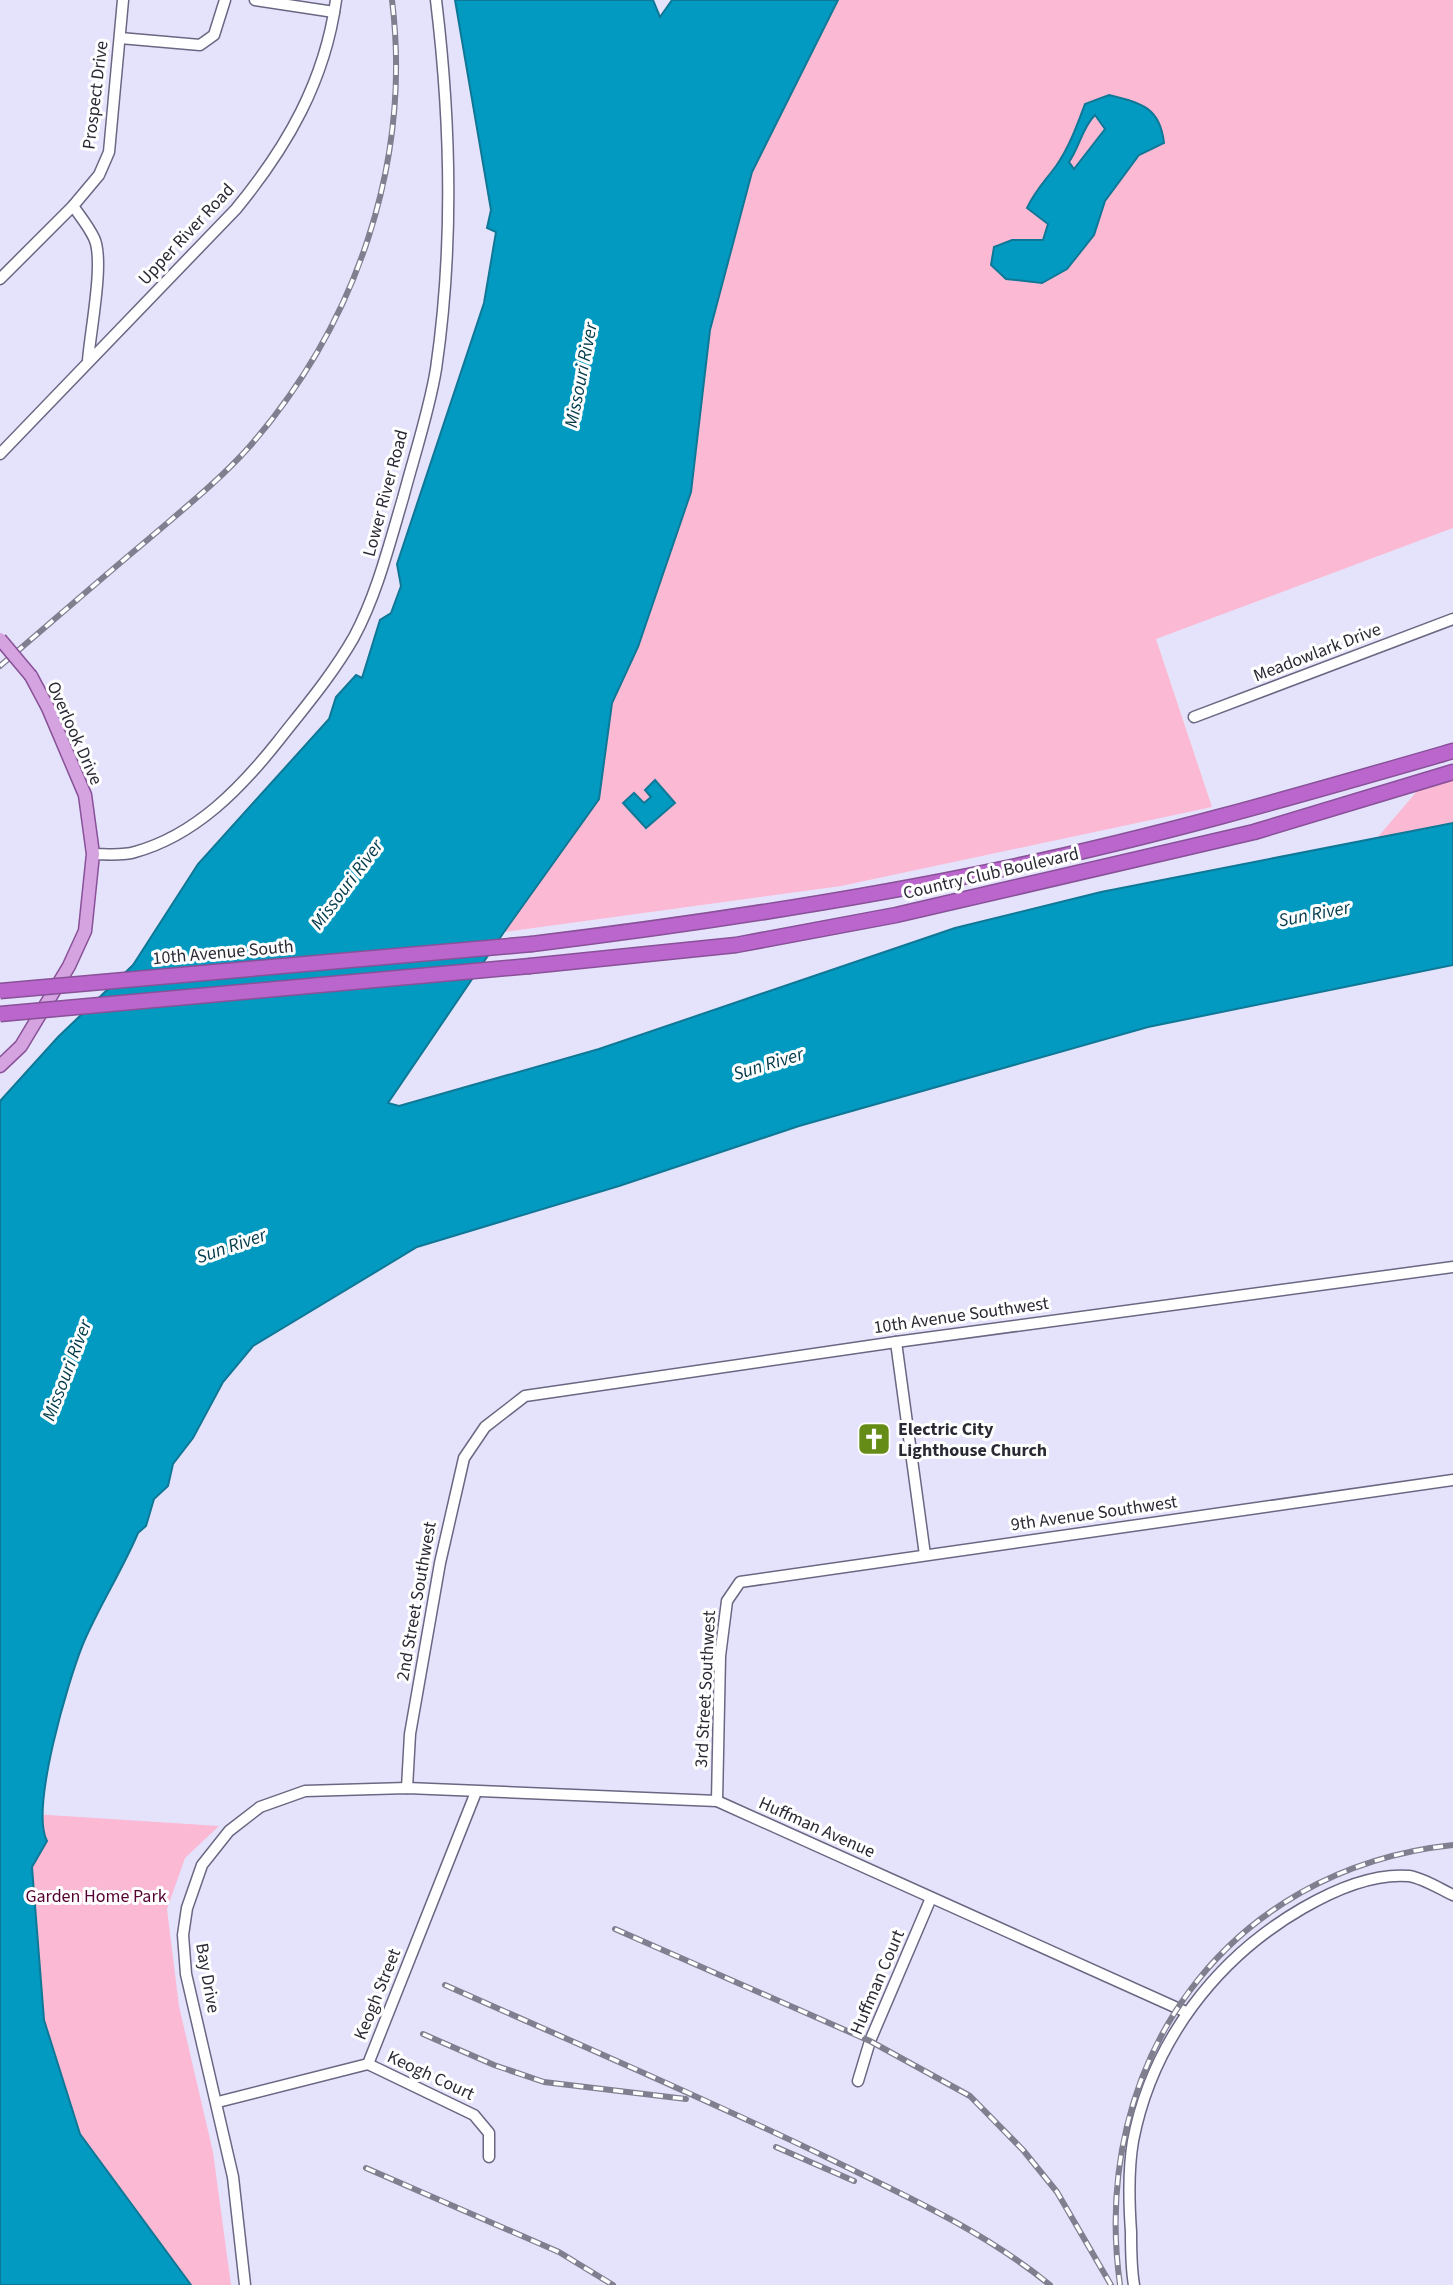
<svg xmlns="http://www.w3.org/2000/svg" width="1453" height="2285" viewBox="0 0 1453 2285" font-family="'Source Sans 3',sans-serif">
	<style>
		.green { fill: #fbb9d4 }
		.water { fill: #039ac1; stroke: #0f7897; stroke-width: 2; fill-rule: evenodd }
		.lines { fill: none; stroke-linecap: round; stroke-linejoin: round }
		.minor-casing { stroke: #696782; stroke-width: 13 }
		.major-casing { stroke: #885198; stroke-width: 15 }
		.highway-casing { stroke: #885198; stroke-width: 17 }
		.minor { stroke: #fff; stroke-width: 10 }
		.major { stroke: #d6a3e1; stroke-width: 12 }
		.highway { stroke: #bb66cd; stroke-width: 14 }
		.rail-casing { stroke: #807f90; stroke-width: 6 }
		.rail { stroke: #fff; stroke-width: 3.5; stroke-dasharray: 10; stroke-linecap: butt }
		.major-bridge-casing { stroke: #885198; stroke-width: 15; stroke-linecap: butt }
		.highway-bridge-casing { stroke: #885198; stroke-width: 17; stroke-linecap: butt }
		.major-bridge { stroke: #d6a3e1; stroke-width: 12 }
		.highway-bridge { stroke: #bb66cd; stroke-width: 14 }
		.labels { text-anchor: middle; stroke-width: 6; stroke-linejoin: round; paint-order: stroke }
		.street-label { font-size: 18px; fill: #2a2a35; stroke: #fff }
		.poi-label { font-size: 18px; font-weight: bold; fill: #2a2a35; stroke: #fff; text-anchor: start }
		.park-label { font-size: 18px; fill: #550232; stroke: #fff }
		.water-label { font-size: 19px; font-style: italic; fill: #033b4b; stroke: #fff }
	</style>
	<rect width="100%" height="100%" fill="#e5e3fc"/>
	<g class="green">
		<path d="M838,0H1453V528L1156,639L1212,807L841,886L504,932L599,799L612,703L638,647L691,492L710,330L752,172Z"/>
		<path d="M1453,778V823L1377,838L1418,790Z"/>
		<path d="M33,1814L219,1826L185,1858L167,1909L179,2006L213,2152L231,2285H178L96,2174L48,2077L22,1912Z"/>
	</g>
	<g class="water">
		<path d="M455,0H653L660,17L672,0H838L752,172L710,330L691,492L638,647L612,703L599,799L504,932L388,1103L399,1106L599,1049L955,928L1101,892L1453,823V965L1148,1027L799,1126L619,1186L417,1247L253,1346L223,1382L193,1438L173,1464L168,1486L154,1499L146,1526L138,1533C122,1571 99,1606 83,1644C68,1681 30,1809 47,1841L32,1867L44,2020L80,2134L191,2285H0V1101L58,1037L133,965L198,864L329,719L336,697L356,675L362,678L380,620L391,613L401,586L397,564L484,303L496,232L487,228L491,210Z"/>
		<path d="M1109,95C1141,103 1160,107 1164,143L1139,155L1105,201L1094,235L1067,269L1042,283L1006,279L991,265L994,247L1012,240H1043L1048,224L1027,208C1035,191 1045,181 1056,166C1069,148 1077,125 1085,104ZM1095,115L1105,129L1074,169L1069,162C1080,146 1082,128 1095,115Z"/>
		<path d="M655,780L675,803L646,828L623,803L634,793L644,803L651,797L645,790Z"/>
	</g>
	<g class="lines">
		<defs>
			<g id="minor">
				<path d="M255,0L334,12"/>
				<path d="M120,38L200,45L214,35L225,0"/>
				<path d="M73,206C80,216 89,227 94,238C105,260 90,332 88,361"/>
				<path d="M0,279L73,206L99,175L109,152L123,0"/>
				<path d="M0,454L236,209C287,147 325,81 336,0"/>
				<path d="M1194,717L1453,619"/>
				<path d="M93,854C106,854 123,856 135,852C196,835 241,788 279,740C305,707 333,674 354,637C377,594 389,545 403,498C414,456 429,412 436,369C454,246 451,123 436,0"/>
				<path d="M896,1342L925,1555"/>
				<path d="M407,1788L410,1734L440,1563L464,1458L485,1427L525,1396L896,1342L1453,1267"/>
				<path d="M717,1801L720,1656L727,1601L740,1582L1453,1480"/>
				<path d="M368,2064L474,2115L489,2133V2157"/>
				<path d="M858,2081L870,2041L931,1898"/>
				<path d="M218,2102L368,2064L476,1792"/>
				<path d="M245,2285L233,2177L186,1974L183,1935L187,1908L202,1865L229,1831L260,1807L305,1791L407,1788L717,1801L1186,2012"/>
				<path d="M1134,2285C1131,2268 1131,2249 1131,2232C1129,2203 1128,2170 1133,2141C1152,2042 1216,1958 1303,1908C1334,1890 1373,1873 1409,1876C1423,1878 1440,1889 1453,1895"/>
			</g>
			<path id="major" d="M0,1066L21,1046L69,966L85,931L93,854L85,795L48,708L31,676"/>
			<g id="highway">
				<path d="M532,944C688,925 843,902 997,870C1149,839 1304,794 1453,751"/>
				<path d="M530,966L736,945L896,915L1254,832L1453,772"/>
			</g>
		</defs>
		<use href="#minor" class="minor-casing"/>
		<use href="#major" class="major-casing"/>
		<use href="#highway" class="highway-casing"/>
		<use href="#minor" class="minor"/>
		<use href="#major" class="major"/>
		<use href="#highway" class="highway"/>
		<defs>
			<g id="rail">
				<path d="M0,666C48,625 96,583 145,542C181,511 219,481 250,446C356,324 412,162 392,0"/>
				<path d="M615,1929L870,2041L970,2096L1023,2150L1057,2192L1111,2285"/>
				<path d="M445,1985C573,2042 702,2097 828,2158C904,2195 984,2231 1050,2285"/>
				<path d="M423,2034L494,2065L544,2082L686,2099"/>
				<path d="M776,2147L854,2181"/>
				<path d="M366,2168L559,2252L613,2285"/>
				<path d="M1120,2285C1089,2063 1226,1869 1453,1845"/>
			</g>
		</defs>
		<use href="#rail" class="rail-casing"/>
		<use href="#rail" class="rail"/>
		<defs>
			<path id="major-bridge" d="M0,639L31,676"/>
			<g id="highway-bridge">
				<path d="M0,991L532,944"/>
				<path d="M0,1014L530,966"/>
			</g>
		</defs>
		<use href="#major-bridge" class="major-bridge-casing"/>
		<use href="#highway-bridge" class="highway-bridge-casing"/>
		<use href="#major-bridge" class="major-bridge"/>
		<use href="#highway-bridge" class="highway-bridge"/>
	</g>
	<defs>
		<symbol id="church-square" viewBox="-11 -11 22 22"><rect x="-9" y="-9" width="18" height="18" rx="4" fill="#668c18" stroke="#fff"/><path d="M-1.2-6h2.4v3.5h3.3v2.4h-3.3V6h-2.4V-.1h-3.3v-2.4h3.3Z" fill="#fff"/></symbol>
	</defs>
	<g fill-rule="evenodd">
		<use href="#church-square" x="855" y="1420" width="38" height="38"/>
	</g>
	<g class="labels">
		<g class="street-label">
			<text transform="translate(95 95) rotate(-83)" y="6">Prospect Drive</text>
			<text transform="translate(186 234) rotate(-47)" y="6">Upper River Road</text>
			<text transform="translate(385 493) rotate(-75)" y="6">Lower River Road</text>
			<text transform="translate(1317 652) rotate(-21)" y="6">Meadowlark Drive</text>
			<text transform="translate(75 733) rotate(66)" y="6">Overlook Drive</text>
			<text transform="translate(991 873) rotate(-13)" y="6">Country Club Boulevard</text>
			<text transform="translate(223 952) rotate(-5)" y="6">10th Avenue South</text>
			<text transform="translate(961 1315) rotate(-8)" y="6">10th Avenue Southwest</text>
			<text transform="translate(1094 1513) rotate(-8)" y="6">9th Avenue Southwest</text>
			<text transform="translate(416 1601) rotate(-80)" y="6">2nd Street Southwest</text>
			<text transform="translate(705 1689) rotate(-87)" y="6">3rd Street Southwest</text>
			<text transform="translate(817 1827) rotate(24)" y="6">Huffman Avenue</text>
			<text transform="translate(208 1978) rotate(80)" y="6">Bay Drive</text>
			<text transform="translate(877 1982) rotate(-67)" y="6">Huffman Court</text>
			<text transform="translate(377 1994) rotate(-68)" y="6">Keogh Street</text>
			<text transform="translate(431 2075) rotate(25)" y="6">Keogh Court</text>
		</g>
		<g class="poi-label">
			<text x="898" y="1435">Electric City<tspan x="898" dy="21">Lighthouse Church</tspan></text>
		</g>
		<g class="park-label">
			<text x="96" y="1902">Garden Home Park</text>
		</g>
		<g class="water-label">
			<text transform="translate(580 375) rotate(-79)" y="7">Missouri River</text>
			<text transform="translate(346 884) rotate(-53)" y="7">Missouri River</text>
			<text transform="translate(1314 913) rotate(-11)" y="7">Sun River</text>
			<text transform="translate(768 1063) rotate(-17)" y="7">Sun River</text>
			<text transform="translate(231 1245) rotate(-19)" y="7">Sun River</text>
			<text transform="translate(66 1370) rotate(-69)" y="7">Missouri River</text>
		</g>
	</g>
</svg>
